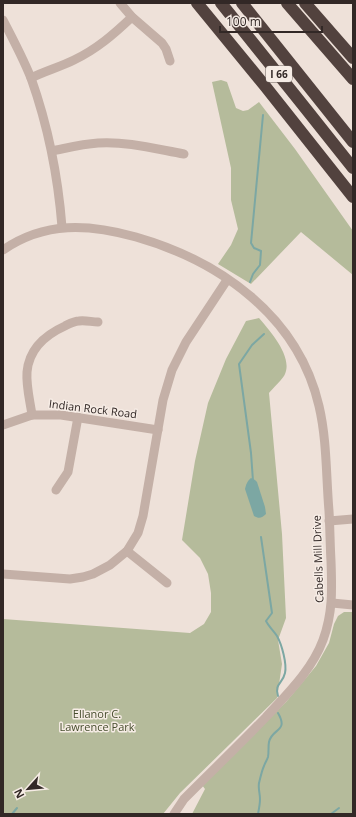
<svg xmlns="http://www.w3.org/2000/svg" width="356" height="817" viewBox="0 0 356 817" font-family="'Open Sans',sans-serif">
	<style>
		.green { fill: #b5bb9b }
		.water { fill: #7ca7a3 }
		.lines { fill: none; stroke-linecap: round; stroke-linejoin: round }
		.stream { stroke: #7ca7a3; stroke-width: 2 }
		.minor { stroke: #c4b0a7; stroke-width: 9 }
		.highway { stroke: #52423e; stroke-width: 12 }
		.labels { text-anchor: middle; stroke-width: 3; stroke-linejoin: round; paint-order: stroke }
		.shield { fill: #f6ece5; stroke: #6d635f; stroke-width: 1 }
		.shield-label { font-size: 10px; font-weight: bold; fill: #322826 }
		.street-label { font-size: 11px; fill: #322826; stroke: #f6ece5 }
		.park-label { font-size: 11px; fill: #464d2d; stroke: #f6ece5 }
	</style>
	<rect width="100%" height="100%" fill="#eee1d9"/>
	<g class="green">
		<path d="M221,80L227,82L236,108L243,111L248,110L259,102L295,149L353,231V275L301,232L251,284L218,264L231,245L238,229L231,200V168L212,82Z"/>
		<path d="M259,318C269,330 293,356 285,374C284,378 272,389 269,393L282,534L286,618L278,640L282,664L277,698L180,793L163,814H3V619L190,633L204,624L211,612V593L208,574L200,558L182,540L195,461L208,403L226,359L246,321Z"/>
		<path d="M344,612H353V814H192L205,789L202,785L286,702L316,666L329,643L334,624L338,616Z"/>
	</g>
	<path class="water" d="M251,478L255,480L257,482L265,507L266,514C262,518 259,519 254,516L245,489C246,485 247,481 251,478Z"/>
	<g class="lines">
		<g class="stream">
			<path d="M250,282L253,274L260,265L261,251L254,248L251,243L263,115"/>
			<path d="M253,481L251,453L239,364L252,345L264,334"/>
			<path d="M261,537L272,613L266,621C269,627 274,631 277,636C282,645 287,664 285,673C283,683 274,684 278,696"/>
			<path d="M12,814L17,808"/>
			<path d="M258,814C259,809 260,804 260,799C260,793 258,789 259,783C260,779 262,770 264,766C265,763 267,760 268,757C269,752 268,747 269,742C272,728 289,732 278,713"/>
			<path d="M331,814L339,808"/>
		</g>
		<g class="minor">
			<path d="M120,3L132,17L162,43L166,49L170,61"/>
			<path d="M3,20C13,39 23,58 31,78C48,126 58,176 62,227"/>
			<path d="M31,78C45,71 60,67 74,60C97,49 114,34 132,17"/>
			<path d="M52,151C67,148 82,144 98,143C126,141 156,149 184,154"/>
			<path d="M3,250C45,221 89,224 136,237C220,261 298,316 319,406C327,440 326,476 329,511C330,528 330,544 331,561C332,589 333,613 323,640C312,670 287,694 266,717C241,743 216,767 191,792L184,799L174,814"/>
			<path d="M32,415C30,401 26,386 27,372C29,349 45,335 65,326C69,324 74,321 79,321C85,320 92,322 98,322"/>
			<path d="M3,425L32,415H61L158,430"/>
			<path d="M56,490L68,472L78,417"/>
			<path d="M329,521L353,519"/>
			<path d="M127,551L167,583"/>
			<path d="M3,574L70,579L83,577L93,574L110,565L127,551L138,533L143,516L163,400L172,370L186,342L227,280"/>
			<path d="M332,603L353,605"/>
		</g>
		<g class="highway">
			<path d="M197,3L265,86L353,197"/>
			<path d="M221,3L306,109L353,168"/>
			<path d="M242,3L353,142"/>
			<path d="M287,3L353,79"/>
			<path d="M305,3L353,58"/>
		</g>
	</g>
	<g class="labels">
		<rect class="shield" x="266" y="66" width="26" height="16" rx="3"/>
		<g class="shield-label">
			<text x="279" y="78">I 66</text>
		</g>
		<g class="street-label">
			<text transform="translate(93 409) rotate(7)" y="4">Indian Rock Road</text>
			<text transform="translate(318 559) rotate(-92)" y="4">Cabells Mill Drive</text>
		</g>
		<g class="park-label">
			<text x="97" y="718">Ellanor C.<tspan x="97" dy="13">Lawrence Park</tspan></text>
		</g>
	</g>
	<rect width="356" height="817" fill="none" stroke="#322826" stroke-width="8"/>
	<g transform="translate(28 789) rotate(243)" stroke="#f6ece5" stroke-width="3" paint-order="stroke">
	<path d="M0-3L7 15L0 10L-7 15Z" fill="#322826"/>
	<text y="-6" font-size="11" font-weight="bold" text-anchor="middle" fill="#322826">N</text>
	</g>
	<path d="M220 26v6h102v-6" fill="none" stroke="#322826" stroke-width="2"/>
	<text x="226" y="26" font-size="12" fill="#322826" stroke="#f6ece5" stroke-width="3" paint-order="stroke">100 m</text>
</svg>
